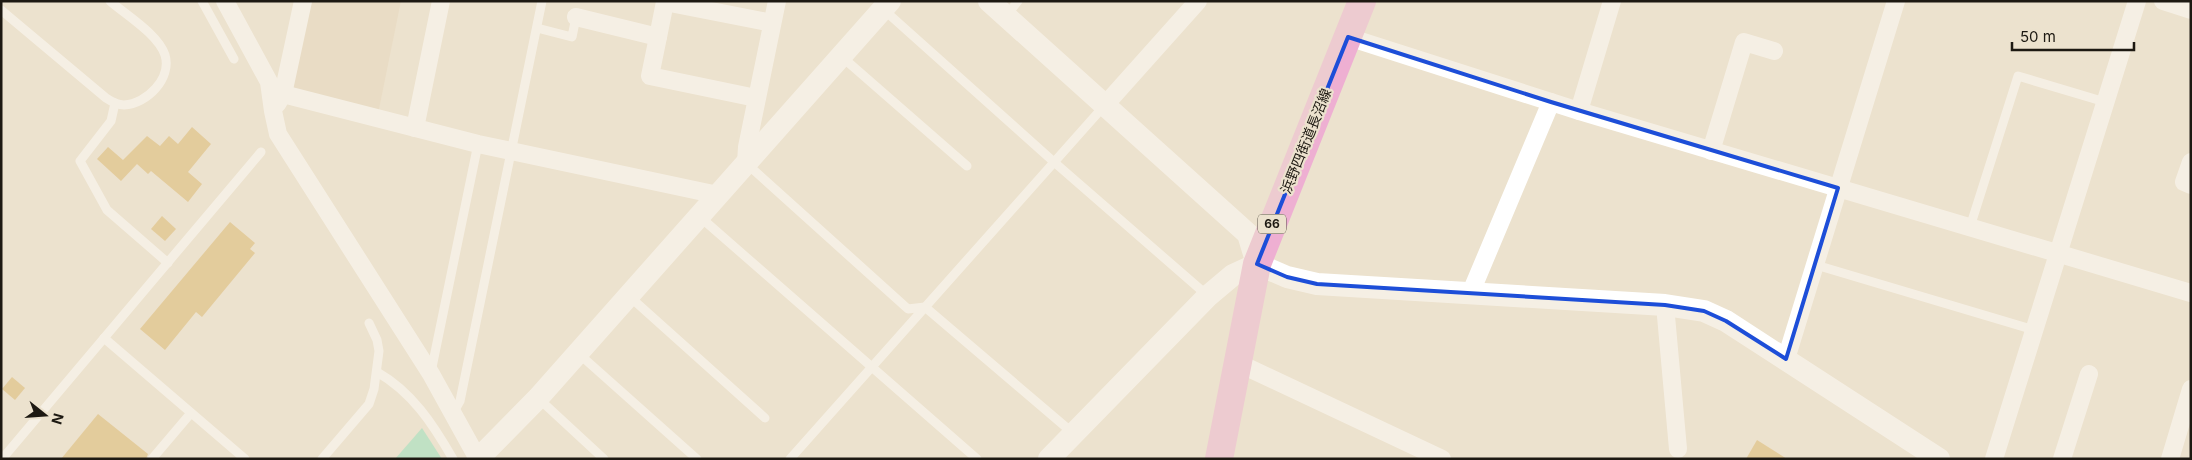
<svg xmlns="http://www.w3.org/2000/svg" width="2192" height="460" viewBox="0 0 2192 460" font-family="Inter,'Noto Sans JP',sans-serif">
	<style>
		.built { fill: #e4d6bb }
		.green { fill: #8bdfb9 }
		.building { fill: #d8b161 }
		.lines { fill: none; stroke-linecap: round; stroke-linejoin: round }
		.service { stroke: #fff; stroke-width: 9 }
		.minor { stroke: #fff; stroke-width: 18 }
		.tertiary { stroke: #fff; stroke-width: 22 }
		.primary { stroke: #eeafd2; stroke-width: 28 }
		.marked { fill: none; stroke: #1d4ed8; stroke-width: 4; stroke-linejoin: round }
		.labels { text-anchor: middle; stroke-width: 4.5; stroke-linejoin: round; paint-order: stroke }
		.shield { fill: #ece2ce; stroke: #5b554a; stroke-width: 1 }
		.shield-label { font-size: 12px; font-weight: bold; fill: #1d1912 }
		.street-label { font-size: 14px; fill: #1d1912; stroke: #ece2ce }
	</style>
	<rect width="100%" height="100%" fill="#ece2ce"/>
	<path class="built" d="M311,1H401L378,114L292,92Z"/>
	<path class="green" d="M422,428L442,459H395Z"/>
	<g class="building">
		<path d="M192,127L211,144L188,172L202,184L188,202L151,171L148,174L137,164L121,181L97,159L108,147L123,160L147,136L160,146L169,136L178,144Z"/>
		<path d="M162,216L176,229L165,241L151,229Z"/>
		<path d="M230,222L255,243L250,249L255,253L202,317L196,312L165,350L140,329Z"/>
		<path d="M12,377L25,388L15,400L2,389Z"/>
		<path d="M98,414L148,454L146,459H61Z"/>
		<path d="M1757,440L1787,459H1746Z"/>
	</g>
	<g class="lines">
		<g class="service">
			<path d="M202,1L234,59"/>
			<path d="M883,9L1054,162L1208,296"/>
			<path d="M1,10L106,98C112,102 117,105 124,105C147,104 172,78 165,55C158,34 126,15 110,1"/>
			<path d="M1006,16L1018,1"/>
			<path d="M537,28L572,37L576,17"/>
			<path d="M841,56L967,166"/>
			<path d="M115,103L111,121L80,161L107,210L168,263"/>
			<path d="M747,164L908,309L925,307L1074,434"/>
			<path d="M699,216L977,459"/>
			<path d="M1970,227L2018,76L2105,102"/>
			<path d="M1816,265L2034,330"/>
			<path d="M629,296L765,418"/>
			<path d="M104,338L245,459"/>
			<path d="M578,353L697,459"/>
			<path d="M377,372C412,392 433,424 453,459"/>
			<path d="M431,372L478,144"/>
			<path d="M538,398L604,459"/>
			<path d="M452,415L460,401L542,1"/>
			<path d="M2,459L261,152"/>
			<path d="M152,459L191,413"/>
			<path d="M322,459L369,404L374,389L379,351L377,340L369,323"/>
			<path d="M790,459L1104,106"/>
		</g>
		<g class="minor">
			<path d="M225,1L269,82L273,111L278,134L431,374L478,459"/>
			<path d="M2163,1L2191,10"/>
			<path d="M576,17L658,37L650,76L756,98"/>
			<path d="M658,37L665,2L772,23"/>
			<path d="M1348,37L1579,111L2191,293"/>
			<path d="M283,94L478,144L718,195"/>
			<path d="M277,104L283,94L303,1"/>
			<path d="M1105,105L1198,1"/>
			<path d="M1579,111L1612,1"/>
			<path d="M415,128L441,1"/>
			<path d="M1711,151L1744,42L1774,51"/>
			<path d="M2191,162L2184,182L2191,185"/>
			<path d="M746,163L747,147L777,1"/>
			<path d="M1471,292L1551,102"/>
			<path d="M1665,305L1678,449"/>
			<path d="M1786,359L1896,1"/>
			<path d="M1238,363L1442,459"/>
			<path d="M1994,459L2137,1"/>
			<path d="M2062,459L2089,374"/>
			<path d="M2170,459L2191,389"/>
		</g>
		<g class="tertiary">
			<path d="M989,1L1248,234L1257,264"/>
			<path d="M478,459L538,398L890,1"/>
			<path d="M1049,459L1208,296L1233,275L1257,264L1287,277L1317,284L1665,305L1704,311L1726,321L1939,459"/>
		</g>
		<path class="primary" d="M1219,459L1257,264L1362,1"/>
	</g>
	<path d="M0 0H2192V460H0ZM1348,37L1551,102L1838,188L1786,359L1726,321L1704,311L1665,305L1317,284L1287,277L1257,264Z" fill="#ece2ce" fill-opacity=".55" fill-rule="evenodd"/>
	<path class="marked" d="M1348,37L1551,102L1838,188L1786,359L1726,321L1704,311L1665,305L1317,284L1287,277L1257,264Z"/>
	<g class="labels">
		<rect class="shield" x="1258" y="214.5" width="28" height="19" rx="4"/>
		<g class="shield-label">
			<text x="1272" y="228">66</text>
		</g>
		<g class="street-label">
			<text transform="translate(1306 141) rotate(-68)" y="5">浜野四街道長沼線</text>
		</g>
	</g>
	<rect width="2192" height="460" fill="none" stroke="#1d1912" stroke-width="5"/>
	<g transform="translate(45 415) rotate(107)" stroke="#ece2ce" stroke-width="4" paint-order="stroke">
	<path d="M0-4L9 19L0 12L-9 19Z" fill="#1d1912"/>
	<text y="-8" font-size="14" font-weight="bold" text-anchor="middle" fill="#1d1912">N</text>
	</g>
	<path d="M2012 42v8h122v-8" fill="none" stroke="#1d1912" stroke-width="2.5"/>
	<text x="2020" y="42" font-size="15" fill="#1d1912" stroke="#ece2ce" stroke-width="4" paint-order="stroke">50 m</text>
</svg>
